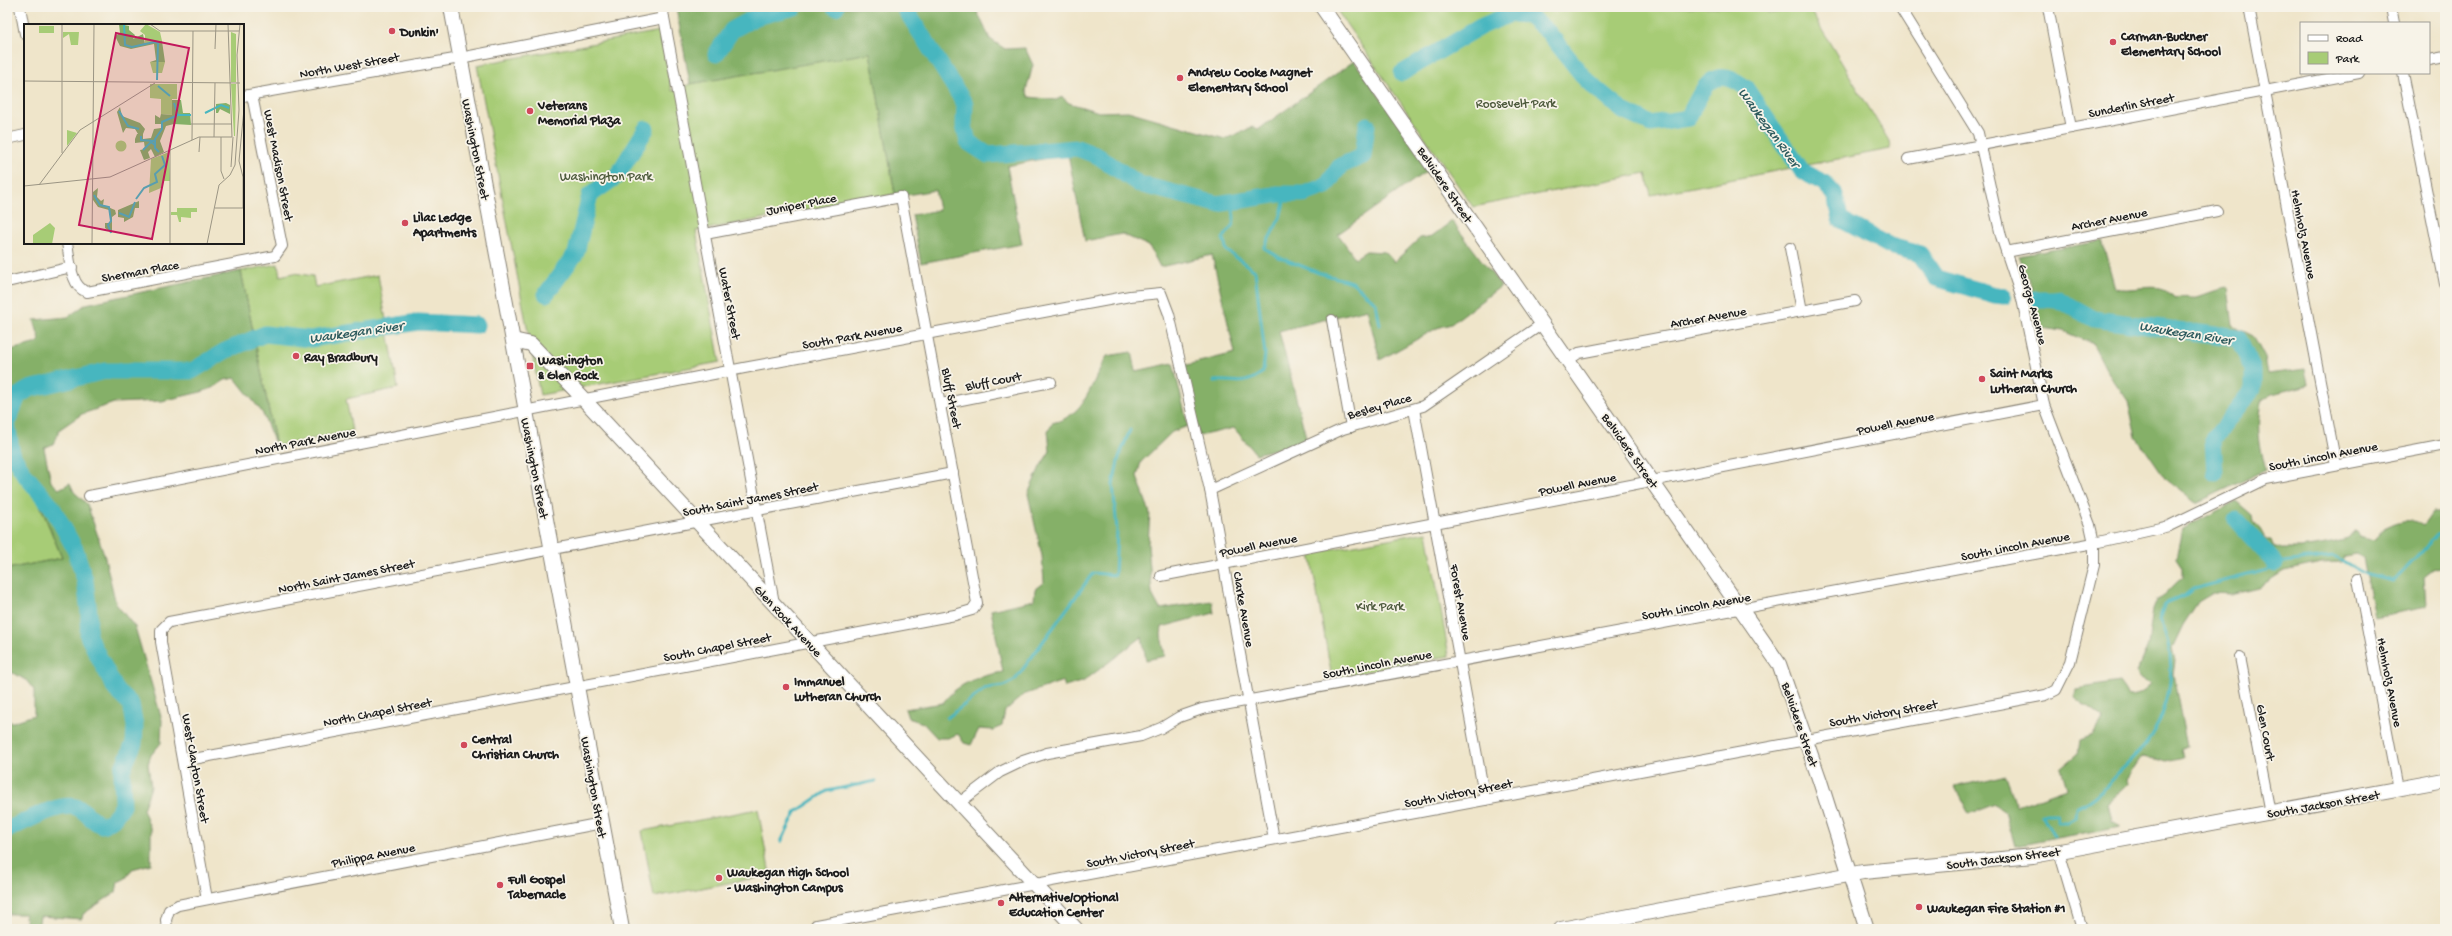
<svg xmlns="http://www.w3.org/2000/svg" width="2452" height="936" viewBox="0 0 2452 936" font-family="'Gochi Hand',sans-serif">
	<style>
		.green { fill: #a7cc76; stroke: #627449 }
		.forest { fill: #85b067; stroke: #506642 }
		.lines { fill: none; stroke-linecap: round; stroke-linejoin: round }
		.stream { stroke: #47b6bf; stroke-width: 3 }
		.river { stroke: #47b6bf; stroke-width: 17 }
		.street-casing { stroke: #868073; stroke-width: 12 }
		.secondary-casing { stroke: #868073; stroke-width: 16 }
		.street { stroke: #fff; stroke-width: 10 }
		.secondary { stroke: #fff; stroke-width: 14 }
		.poi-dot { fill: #d1495b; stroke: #f7f3e8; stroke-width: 1.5 }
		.labels { text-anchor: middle; stroke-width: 3.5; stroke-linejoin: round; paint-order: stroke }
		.poi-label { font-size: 13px; font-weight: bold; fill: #1c1c1c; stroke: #f7f3e8; text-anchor: start }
		.street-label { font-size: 13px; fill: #1c1c1c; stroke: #f7f3e8 }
		.park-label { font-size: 13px; fill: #4d5a3c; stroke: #f7f3e8 }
		.water-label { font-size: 14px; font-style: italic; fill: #2d5a5d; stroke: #f7f3e8 }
		.inset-river { fill: none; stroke: #47b6bf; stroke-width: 2 }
		.inset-road { fill: none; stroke: #9b9584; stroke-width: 1 }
		.view { fill: #c2185b; fill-opacity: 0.15; stroke: #c2185b; stroke-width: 2 }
		.inset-edge { fill: none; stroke: #1c1c1c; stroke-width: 2 }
	</style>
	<rect width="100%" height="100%" fill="#f7f3e8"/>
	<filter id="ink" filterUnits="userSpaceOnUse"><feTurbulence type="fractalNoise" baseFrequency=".025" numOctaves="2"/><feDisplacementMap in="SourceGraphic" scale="8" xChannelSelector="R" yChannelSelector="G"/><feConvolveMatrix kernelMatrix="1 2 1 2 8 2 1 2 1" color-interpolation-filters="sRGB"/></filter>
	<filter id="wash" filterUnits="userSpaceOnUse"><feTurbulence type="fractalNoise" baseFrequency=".012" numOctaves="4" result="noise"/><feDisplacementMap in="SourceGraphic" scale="16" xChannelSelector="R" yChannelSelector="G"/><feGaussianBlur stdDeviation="0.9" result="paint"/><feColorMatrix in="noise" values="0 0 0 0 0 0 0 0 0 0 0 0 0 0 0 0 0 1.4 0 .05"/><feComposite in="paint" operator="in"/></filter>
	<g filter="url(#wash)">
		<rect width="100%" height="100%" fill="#efe5ca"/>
		<g class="green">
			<path d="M1337,7H1767L1768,14L1808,7L1889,141L1890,149L1651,195L1646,173L1473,207L1338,12Z"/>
			<path d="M660,31L672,91L690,84L870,52L895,194L696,231L720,362L540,395L477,65Z"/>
			<path d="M278,264L280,276L294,273L313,276L315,287L378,275L398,388L346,399L352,431L276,446L241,271Z"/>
			<path d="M7,424L62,558L7,569Z"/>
			<path d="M1427,532L1449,656L1332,678L1310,553Z"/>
			<path d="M758,809L770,875L654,897L642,831Z"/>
		</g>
		<g class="forest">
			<path d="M676,7H975L990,39L1005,49L1025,48L1033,65L1026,91L1029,97L1056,100L1062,97L1069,103L1099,112L1128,111L1225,139L1253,127L1259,129L1354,61L1431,168L1338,234L1355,258L1366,251L1385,252L1394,262L1420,238L1432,236L1452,221L1501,286L1451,324L1437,328L1380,360L1367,309L1279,331L1307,441L1256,454L1234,428L1199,436L1183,366L1235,353L1212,255L1160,267L1149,246L1122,234L1085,241L1068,154L1007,166L1022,244L921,263L912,215L939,210L935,190L907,195L895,194L870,53L690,84Z"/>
			<path d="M2102,241L2115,288C2129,292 2150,284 2163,289C2167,291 2171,296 2175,299C2184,294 2189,298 2197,297C2207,294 2217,289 2228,288L2233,326L2253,336L2265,358L2268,374L2305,369L2308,385L2272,394L2262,400C2255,422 2260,448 2266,470L2196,503L2166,480L2136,436L2128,401L2106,369L2093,344L2063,331L2042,328L2029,278L2018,256Z"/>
			<path d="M241,271L276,446L262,412L235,378L225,380L213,388L201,392L162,401L114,403L82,414L60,429L53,444L44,448L51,482L59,489L70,483L74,492L87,504L104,554L116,604L135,627L162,720L161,743L151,755L148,764L151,787L143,809L151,830V864L132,869L126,878L118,882L116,892L83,914L82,919L40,916L38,929H26L25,914H7V722H13L34,715V690L26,680L7,670V569L62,558L7,424V351L37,343L40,340L34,320L68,317L86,304Z"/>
			<path d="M1132,352L1136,371L1173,363L1188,426L1172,432L1141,462L1137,476L1150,513L1148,544L1152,594L1160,609L1212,601L1214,613L1162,627L1161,635L1165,656L1146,660L1142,637L1084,681L1065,687L1063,681L1023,695L1005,711L1002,726L993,730L979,729L971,745L964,743L958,734L948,738H937L923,723L908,718L905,709L943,703C957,683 980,676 1003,672L991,610L1034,600L1035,589L1044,582L1042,556L1028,494L1040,467L1050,451L1048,431L1052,423C1087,416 1091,381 1107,356Z"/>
			<path d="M2236,501L2252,515L2253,522L2260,529L2266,540H2271L2274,548H2302L2332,543L2348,539L2355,531L2359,536L2375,540C2377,537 2380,532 2383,529C2393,521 2412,517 2423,525L2432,512H2445V565L2433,569L2424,576L2426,607L2375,617L2363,558L2357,553L2345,555L2341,562L2321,563L2284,571L2259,587L2230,594L2213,593L2198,602L2183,625L2172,648L2175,661L2173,675L2187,747L2181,748L2183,757L2167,761L2142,757L2127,779L2128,784L2108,803L2112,821L2121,826L2015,846L2005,811L1995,804L1969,814L1955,787L2006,775L2016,806L2067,788L2061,768L2078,754L2080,740L2093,735L2103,719L2074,697L2076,689L2119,682L2129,696C2139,695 2145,692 2151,683L2139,677L2137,672L2148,645L2153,609L2157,599C2168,595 2172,584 2183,578V567L2177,558L2183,529Z"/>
		</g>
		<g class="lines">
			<g class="stream">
				<path d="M1286,194L1280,218L1264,248L1279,257L1319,273L1352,282L1376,303L1380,325"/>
				<path d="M1214,381C1237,379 1242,388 1263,372L1265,354L1255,271L1227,251L1223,238C1236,224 1236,220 1231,202"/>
				<path d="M947,718L986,688L1004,686L1015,680L1093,573L1115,575L1117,530L1113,484L1119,457L1130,430"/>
				<path d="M2054,837L2042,815H2057V822H2068L2075,818L2076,808C2081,805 2087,803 2092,799C2101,793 2108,783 2116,775C2126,765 2137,756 2146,744C2171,710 2180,658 2159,620L2165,604L2184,596L2193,589L2267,570L2275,563L2334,556L2367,575L2393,581L2437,535L2445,533"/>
				<path d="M781,842L796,812L827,791L876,781"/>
			</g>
			<g class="river">
				<path d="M835,7H836"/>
				<path d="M904,7L965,104L964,125L968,142L988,155L1077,148L1098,156L1139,184L1217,204L1280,194H1304L1326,186L1340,166L1363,156L1367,125"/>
				<path d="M716,54L732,30L756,17L795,7"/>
				<path d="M1402,73L1480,27L1510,14L1528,15L1548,32L1587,81L1623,111L1651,124L1688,118C1702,91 1711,62 1745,87L1802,171L1824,183L1835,195L1840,219L1890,246L1920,254L1936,278L1995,295L2004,296"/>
				<path d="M546,294L576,253L590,195L617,176L646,129"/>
				<path d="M2036,299H2058L2094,319L2238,338L2253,370V389L2213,439L2215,473"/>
				<path d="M2236,520L2275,563"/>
				<path d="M7,830C23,823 64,798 80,809C89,814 92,822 102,825L111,821L123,806L122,770L134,743L135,726L131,704L116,690L88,636L89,613L85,580L75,549L52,507L25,475L12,455L7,423L18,396L29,389L106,371H192L225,351L265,334L311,339L418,322L477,325"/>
			</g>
		</g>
	</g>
	<g filter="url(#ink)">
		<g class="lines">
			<defs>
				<g id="street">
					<path d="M20,7L25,34"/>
					<path d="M662,7L774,603"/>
					<path d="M2048,7L2071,128"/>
					<path d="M2249,7L2336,465"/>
					<path d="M2391,7L2394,23"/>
					<path d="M2429,60L2445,57"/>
					<path d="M2403,73L2445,284"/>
					<path d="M243,96L460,58L664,18"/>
					<path d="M7,139L25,135"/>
					<path d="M1908,159L2359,73"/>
					<path d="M67,243C70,258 70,287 87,292L275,256L282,246L252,95"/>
					<path d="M1790,248L1802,311"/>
					<path d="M2006,252L2217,211"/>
					<path d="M7,282L72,267"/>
					<path d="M1332,320L1351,427"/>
					<path d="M1568,360L1579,353L1855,301"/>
					<path d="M941,404L1051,382"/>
					<path d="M1414,409L1485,800"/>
					<path d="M1210,490L1343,429L1423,406L1542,324"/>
					<path d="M89,496L744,368L1130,296L1161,293L1169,314L1210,490L1274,839"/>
					<path d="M1161,576L2044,405"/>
					<path d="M2358,579L2398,789"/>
					<path d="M2240,657L2270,813"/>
					<path d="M183,761L955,615L972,610L977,603L975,592L901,197L705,234"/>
					<path d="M959,803L1000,772L1023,761L1047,753L1141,736L1161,728L1179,717L1202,709L2094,543L2169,526L2266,479L2445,445"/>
					<path d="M2059,851L2082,929"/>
					<path d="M207,899L161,642V630L169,622L953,473"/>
					<path d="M816,925L1876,727L2046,695L2056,690L2070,662L2094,565V543L2090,525L2044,405L2022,299L2001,236L1978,133L1900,7"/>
					<path d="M167,929L166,920L169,910L178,905L602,823"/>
				</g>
				<g id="secondary">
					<path d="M451,7L622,929"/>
					<path d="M1322,7L1779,664L1820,781L1867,929"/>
					<path d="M513,340L531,344L575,390L1076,929"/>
					<path d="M1561,929L1863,872L2033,856L2445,780"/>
				</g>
			</defs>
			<use href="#street" class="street-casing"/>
			<use href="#secondary" class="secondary-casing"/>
			<use href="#street" class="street"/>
			<use href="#secondary" class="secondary"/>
		</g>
	</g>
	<g class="poi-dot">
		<circle cx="392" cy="31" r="4"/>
		<circle cx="2113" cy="42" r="4"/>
		<circle cx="1180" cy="78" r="4"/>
		<circle cx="530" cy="111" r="4"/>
		<circle cx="405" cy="223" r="4"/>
		<circle cx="296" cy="356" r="4"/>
		<rect x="526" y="362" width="8" height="8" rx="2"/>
		<circle cx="1982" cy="379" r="4"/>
		<circle cx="786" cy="687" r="4"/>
		<circle cx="464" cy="745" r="4"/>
		<circle cx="719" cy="878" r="4"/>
		<circle cx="500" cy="885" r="4"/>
		<circle cx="1001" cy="903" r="4"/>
		<circle cx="1919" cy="907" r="4"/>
	</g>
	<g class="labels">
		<g class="poi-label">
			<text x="400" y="36">Dunkin'</text>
			<text x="2121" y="40">Carman-Buckner<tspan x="2121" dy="15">Elementary School</tspan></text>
			<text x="1188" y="76">Andrew Cooke Magnet<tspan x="1188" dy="15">Elementary School</tspan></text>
			<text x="538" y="109">Veterans<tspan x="538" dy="15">Memorial Plaza</tspan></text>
			<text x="413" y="221">Lilac Ledge<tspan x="413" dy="15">Apartments</tspan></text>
			<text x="304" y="361">Ray Bradbury</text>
			<text x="538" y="364">Washington<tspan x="538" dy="15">&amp; Glen Rock</tspan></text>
			<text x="1990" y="377">Saint Marks<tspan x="1990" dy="15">Lutheran Church</tspan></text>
			<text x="794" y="685">Immanuel<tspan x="794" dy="15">Lutheran Church</tspan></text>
			<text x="472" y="743">Central<tspan x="472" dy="15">Christian Church</tspan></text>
			<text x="727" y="876">Waukegan High School<tspan x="727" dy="15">- Washington Campus</tspan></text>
			<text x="508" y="883">Full Gospel<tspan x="508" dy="15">Tabernacle</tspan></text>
			<text x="1009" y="901">Alternative/Optional<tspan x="1009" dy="15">Education Center</tspan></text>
			<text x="1927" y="912">Waukegan Fire Station #1</text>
		</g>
		<g class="street-label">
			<text transform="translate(349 64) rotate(-10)" y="5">North West Street</text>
			<text transform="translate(2131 104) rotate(-11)" y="5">Sunderlin Street</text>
			<text transform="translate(477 149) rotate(79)" y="5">Washington Street</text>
			<text transform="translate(280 165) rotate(79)" y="5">West Madison Street</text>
			<text transform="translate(1446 184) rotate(56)" y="5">Belvidere Street</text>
			<text transform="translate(801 203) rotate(-11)" y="5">Juniper Place</text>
			<text transform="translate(2109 218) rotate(-11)" y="5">Archer Avenue</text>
			<text transform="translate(2305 234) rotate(79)" y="5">Helmholz Avenue</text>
			<text transform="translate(140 270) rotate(-10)" y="5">Sherman Place</text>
			<text transform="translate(731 303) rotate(79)" y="5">Water Street</text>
			<text transform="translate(2034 304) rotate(75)" y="5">George Avenue</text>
			<text transform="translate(1708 316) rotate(-10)" y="5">Archer Avenue</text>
			<text transform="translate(852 335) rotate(-10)" y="5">South Park Avenue</text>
			<text transform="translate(993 380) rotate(-11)" y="5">Bluff Court</text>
			<text transform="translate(953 398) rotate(79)" y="5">Bluff Street</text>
			<text transform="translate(1379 405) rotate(-16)" y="5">Besley Place</text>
			<text transform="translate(1895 422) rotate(-11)" y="5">Powell Avenue</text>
			<text transform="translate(305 440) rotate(-11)" y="5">North Park Avenue</text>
			<text transform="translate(1631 450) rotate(55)" y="5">Belvidere Street</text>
			<text transform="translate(2323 455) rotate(-11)" y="5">South Lincoln Avenue</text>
			<text transform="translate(536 468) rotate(79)" y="5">Washington Street</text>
			<text transform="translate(1577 483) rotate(-11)" y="5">Powell Avenue</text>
			<text transform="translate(750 498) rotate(-11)" y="5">South Saint James Street</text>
			<text transform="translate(1258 544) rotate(-11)" y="5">Powell Avenue</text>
			<text transform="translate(2015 545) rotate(-11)" y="5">South Lincoln Avenue</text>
			<text transform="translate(346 575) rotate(-11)" y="5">North Saint James Street</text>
			<text transform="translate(1462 602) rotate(80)" y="5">Forest Avenue</text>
			<text transform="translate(1696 605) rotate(-10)" y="5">South Lincoln Avenue</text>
			<text transform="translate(1245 609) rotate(80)" y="5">Clarke Avenue</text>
			<text transform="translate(789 620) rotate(47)" y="5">Glen Rock Avenue</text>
			<text transform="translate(717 646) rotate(-11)" y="5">South Chapel Street</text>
			<text transform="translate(1377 663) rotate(-11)" y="5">South Lincoln Avenue</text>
			<text transform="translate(2391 682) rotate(79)" y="5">Helmholz Avenue</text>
			<text transform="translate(377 711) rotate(-11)" y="5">North Chapel Street</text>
			<text transform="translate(1883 712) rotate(-10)" y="5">South Victory Street</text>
			<text transform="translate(1801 724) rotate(71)" y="5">Belvidere Street</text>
			<text transform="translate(2267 732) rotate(79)" y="5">Glen Court</text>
			<text transform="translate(197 768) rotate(80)" y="5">West Clayton Street</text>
			<text transform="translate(595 787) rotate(80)" y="5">Washington Street</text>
			<text transform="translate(1458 792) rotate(-11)" y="5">South Victory Street</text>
			<text transform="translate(2323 803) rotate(-10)" y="5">South Jackson Street</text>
			<text transform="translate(1140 852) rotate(-11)" y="5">South Victory Street</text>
			<text transform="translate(373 854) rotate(-11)" y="5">Philippa Avenue</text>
			<text transform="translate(2003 857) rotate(-7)" y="5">South Jackson Street</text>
		</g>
		<g class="park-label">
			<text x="1516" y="107">Roosevelt Park</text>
			<text x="606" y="180">Washington Park</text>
			<text x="1380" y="610">Kirk Park</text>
		</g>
		<g class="water-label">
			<text transform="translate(1770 127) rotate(54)" y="5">Waukegan River</text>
			<text transform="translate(356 331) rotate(-8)" y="5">Waukegan River</text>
			<text transform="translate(2186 332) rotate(9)" y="5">Waukegan River</text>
		</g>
	</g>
	<g transform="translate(24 24)">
		<rect width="220" height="220" fill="#efe5ca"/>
		<path d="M122,0L136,8L138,17L121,20V11L116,7ZM15,2H30V9H15ZM39,8H55L54,21H47L45,10L39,14ZM207,8L212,10V58H207ZM126,38H141L138,49H129ZM126,60H153V75H148V91L137,90V75L126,74ZM207,60H212L211,112H210ZM43,106L53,109L43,122ZM91.5 122a5.5 5.5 0 1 1 11 0a5.5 5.5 0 1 1-11 0ZM145,128L146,157H139L137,164L125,169L127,135ZM153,184H173V188H167V194L157,193V198H155L153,191H147V188H153ZM26,199L31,204L28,220H9V211Z" fill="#a7cc76"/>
		<path d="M95,0L105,2V6L111,11L109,15L119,10L121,20L138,17L141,38H126L132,36L130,20L107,25L96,22L91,12L96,9ZM148,76H157L159,89H166L167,101L150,100L142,102L136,117L140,128L131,133L127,125L124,128L126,134L120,136L116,126L121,125L120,118L111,119V115L113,110H119V115L127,114L130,105L137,104V100H131V91L136,94L137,90L148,91ZM202,79L206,81V90L196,85L194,89H192V80ZM96,83L98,92L116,99L121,105L119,110H114L111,105L102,104L99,109L93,88ZM74,164L73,173L77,177L80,175L79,181L91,186L92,190L88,193V209L81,204V199H87L85,186L74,183L69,176V168ZM115,177V184H111L109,193L100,198V194L94,193V186Z" fill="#85b067"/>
		<path class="inset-river" d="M100,0L101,21L108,23L130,18L134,19L133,56M134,62L146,72M150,79L154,91M95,87L104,102L115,105M181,89L197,81L205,84M117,112V116L131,117M119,126L127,118L131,121M135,128L131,124V115L138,105V98L154,91H167M70,171L76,181L85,183L87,197L84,201L87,209M112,175L120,164L133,158L131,150L141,141L138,132M95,189L105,193L111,178"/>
		<path class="inset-road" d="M38,0V129M126,0L136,7H215M191,25L192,0M0,57L216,59M167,100H208M190,113L191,59M197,113V147L200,155M168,116L169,7M175,128L176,113M207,143L209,113M15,161L56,106L131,59M0,162L86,153L175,113H208L204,0M191,184H219V153L215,137L220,85M68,220L70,0M146,220V126M183,220L195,161L206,151L211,141L215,86L213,31L216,0"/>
		<path class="view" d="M92,9L165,24L128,215L55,201Z"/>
		<rect width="220" height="220" class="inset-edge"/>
	</g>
	<rect width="2452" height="936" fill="none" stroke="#f7f3e8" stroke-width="24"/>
	<rect x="2300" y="22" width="130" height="52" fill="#f7f3e8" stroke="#9f9d96"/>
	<rect x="2308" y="35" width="20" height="6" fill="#ffffff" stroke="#9f9d96"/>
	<text x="2336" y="42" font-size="12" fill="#1c1c1c">Road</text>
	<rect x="2308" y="52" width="20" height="12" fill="#a7cc76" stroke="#9f9d96"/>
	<text x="2336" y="62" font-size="12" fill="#1c1c1c">Park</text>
</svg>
